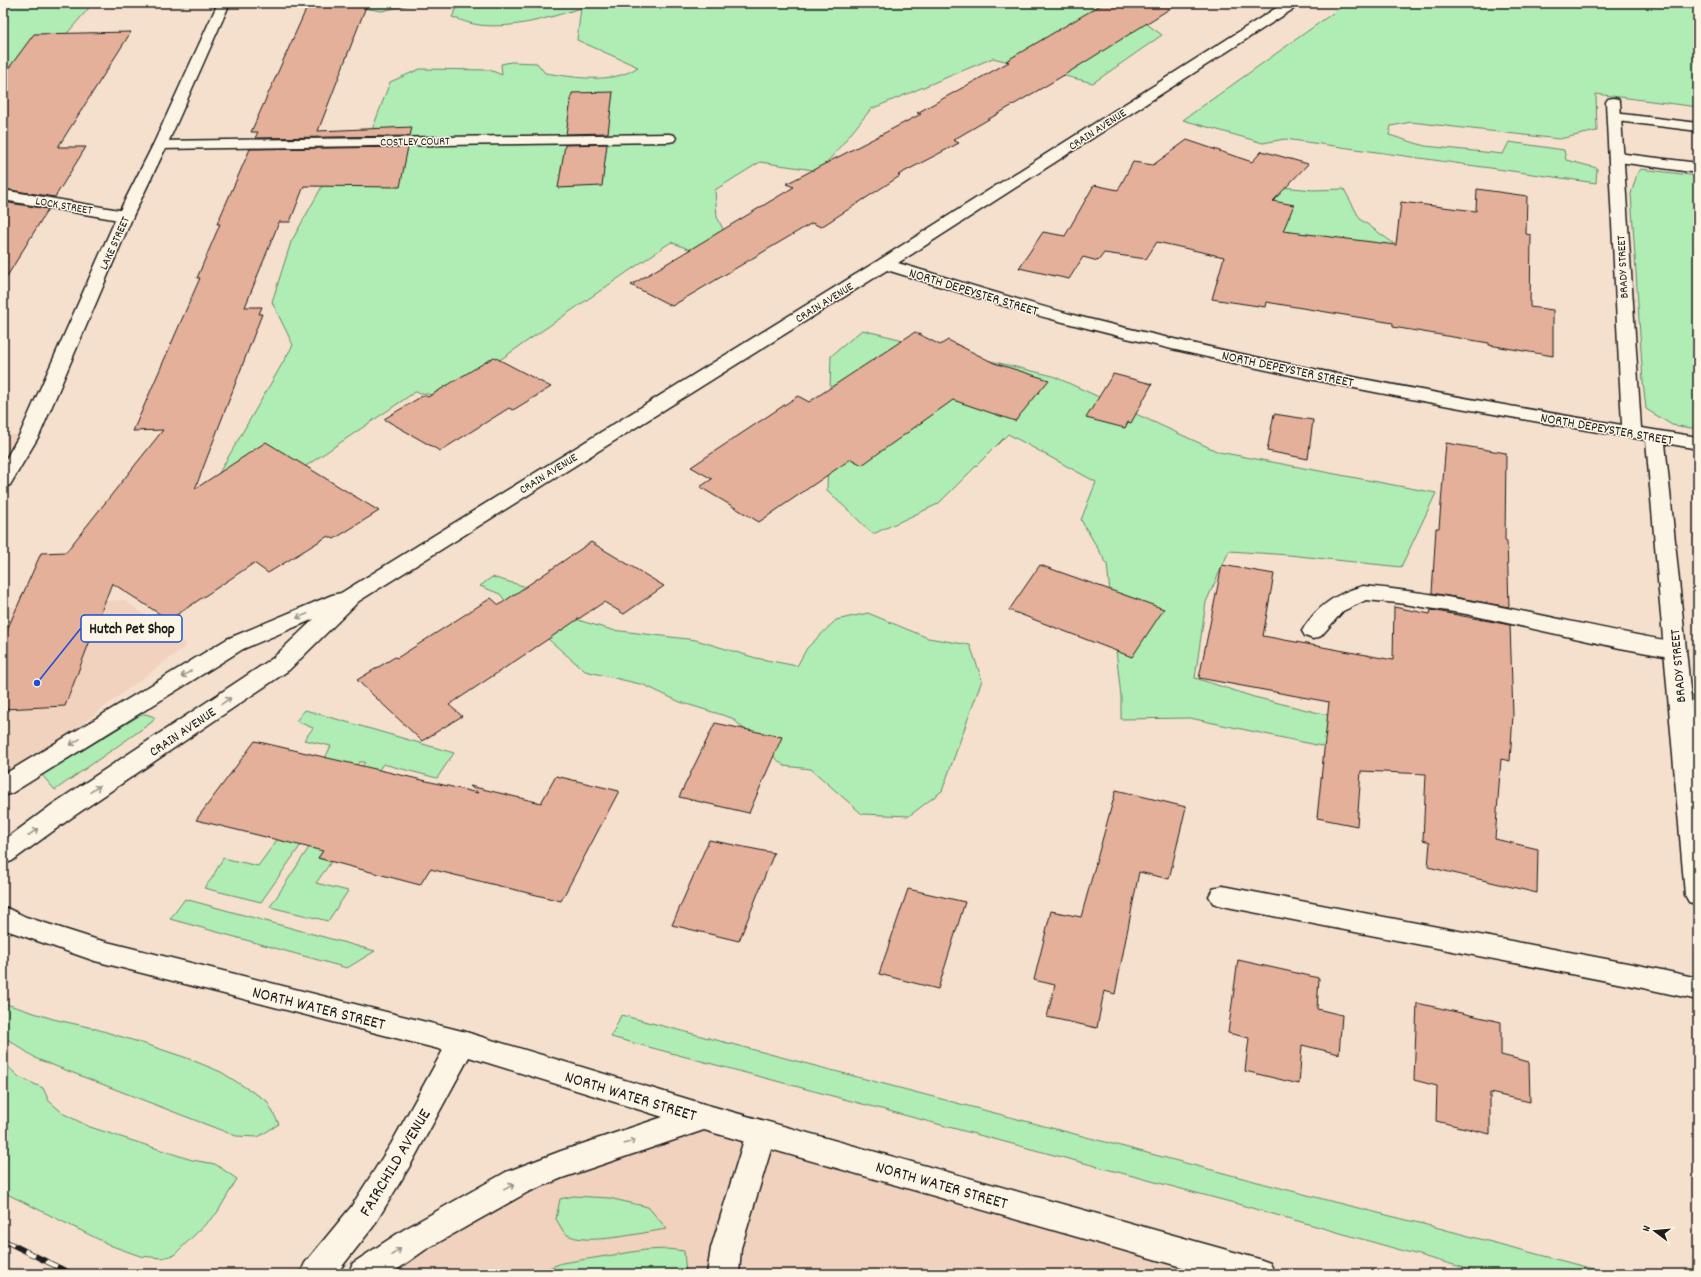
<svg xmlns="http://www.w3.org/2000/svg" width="1701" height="1277" viewBox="0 0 1701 1277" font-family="Dekko,sans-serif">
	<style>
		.built { fill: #f0d2be }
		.green { fill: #afedb4; stroke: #668468 }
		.building { fill: #e5b099; stroke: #1c1c1c }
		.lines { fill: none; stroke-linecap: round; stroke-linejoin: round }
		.service-casing { stroke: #1c1c1c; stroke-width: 3 }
		.minor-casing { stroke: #1c1c1c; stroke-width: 3 }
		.tertiary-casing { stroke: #1c1c1c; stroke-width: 3 }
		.secondary-casing { stroke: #1c1c1c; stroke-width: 3 }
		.service { fill: #fcf5e5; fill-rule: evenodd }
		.minor { fill: #fcf5e5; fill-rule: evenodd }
		.tertiary { fill: #fcf5e5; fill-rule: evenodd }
		.secondary { fill: #fcf5e5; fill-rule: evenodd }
		.rail-casing { stroke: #1c1c1c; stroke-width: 5.5 }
		.rail { stroke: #fcf5e5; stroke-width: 4; stroke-dasharray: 12; stroke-linecap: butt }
		.oneway { stroke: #97938b }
		.labels { text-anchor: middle; stroke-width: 3; stroke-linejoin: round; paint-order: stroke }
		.far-street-label { font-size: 12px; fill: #1c1c1c; stroke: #fcf5e5 }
		.street-label { font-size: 14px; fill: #1c1c1c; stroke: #fcf5e5 }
		.near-street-label { font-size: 17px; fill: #1c1c1c; stroke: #fcf5e5 }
		.leader { fill: none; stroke: #1d4ed8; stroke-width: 1.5 }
		.callout-dot { fill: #1d4ed8; stroke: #fcf5e5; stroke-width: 1.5 }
		.callout { fill: #fcf5e5; stroke: #1d4ed8; stroke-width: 1.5 }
		.callout-label { font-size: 15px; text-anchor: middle; font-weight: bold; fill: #1c1c1c }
	</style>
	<rect width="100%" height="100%" fill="#f5e0ce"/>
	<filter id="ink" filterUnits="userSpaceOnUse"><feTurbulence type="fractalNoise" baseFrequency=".025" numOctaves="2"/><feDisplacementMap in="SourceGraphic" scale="8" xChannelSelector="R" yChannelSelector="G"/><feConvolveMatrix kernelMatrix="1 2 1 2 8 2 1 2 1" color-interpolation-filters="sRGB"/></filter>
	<g filter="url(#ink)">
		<g class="built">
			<path d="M30,434L3,481V435Z"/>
			<path d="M124,600L187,645L3,783V608Z"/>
			<path d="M704,1117L1259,1274H364L414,1240Z"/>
		</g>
		<g class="green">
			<path d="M3,3H91L88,9L45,59L3,88Z"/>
			<path d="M331,3H417L382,11Z"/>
			<path d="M459,3H1118L1162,35L1093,83L993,58L871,109L820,171L760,162L715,190L717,217L731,245L706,256L671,242L446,397L415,392L244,508L219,473L293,345L272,302L291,242L325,181L363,154L390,82L420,69L490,70L502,75L501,64L511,62L537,63L545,73C574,77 612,85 638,67L577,40L581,8C548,18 515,29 479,25C470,24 461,20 452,17Z"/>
			<path d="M1347,3H1698V107L1596,94L1597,131L1559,139L1411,122L1391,126L1389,135L1425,146L1503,154L1509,142L1564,150L1566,160L1597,168L1596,183L1285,139L1263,143L1183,120Z"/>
			<path d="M1641,169L1698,176V429L1672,425L1646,409L1643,382L1631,194L1637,174Z"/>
			<path d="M1230,182L1313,190L1344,189L1360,219L1418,261L1474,304L1202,203Z"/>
			<path d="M862,330L1053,376L1219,452L1436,493L1401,567L1289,555L1229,551L1206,602L1195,678L1254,697L1376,727L1396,762L1190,718L1121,719V697L1107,564L1081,520L1096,482L1008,434L938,504L873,534L827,490L831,356Z"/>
			<path d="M492,577L530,588L547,604L581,621L612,630L696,640L756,658L797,666L807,648L836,620L868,613L928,638L970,645L982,680L942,791L909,816L862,814L811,769L784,766L732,718L680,702L644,685L585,671L548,639L519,619L500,594L480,586Z"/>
			<path d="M305,710L454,753L437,778L383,764L318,858L331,862L316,883L348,891L328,921L270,907L365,762H359L261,902L204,888L212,878L223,858L258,866L277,840L325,758L331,746L304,740L313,728L296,721Z"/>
			<path d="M146,714L152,716L155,718L152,722L55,790L42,775L139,716Z"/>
			<path d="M185,899L375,951L347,968L170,919Z"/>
			<path d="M3,1003L53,1019L93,1028L145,1044L187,1058L221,1072L267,1101L279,1124L258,1137L236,1136L37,1059L3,1036Z"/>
			<path d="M621,1015L1334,1202L1435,1227L1612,1274H1488L1468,1269L1234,1203L611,1037Z"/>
			<path d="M3,1062L19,1077L43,1088L49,1101L64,1114L90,1127L192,1160L215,1164L237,1179L217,1213L174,1255L162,1258L140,1256L112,1246L3,1192Z"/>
			<path d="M573,1196L609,1198L648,1207L667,1229C644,1232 584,1247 566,1234C562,1231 559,1223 556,1219L560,1199Z"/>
			<path d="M667,1249L684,1251L686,1274H534L562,1263L645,1250Z"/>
		</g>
		<g class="building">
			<path d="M1104,3H1179L1066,74L953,140L959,143L898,175L900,176L821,227L812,223L672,306L631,285L794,187L786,184L921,114L917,113L1009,62L1006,61Z"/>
			<path d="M367,4L318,131L412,127L410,136L255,138L258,132H251L308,5Z"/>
			<path d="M131,32L58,147H86L55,197L3,189V76L34,34Z"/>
			<path d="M613,92L608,133L566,134L572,93Z"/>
			<path d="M1187,140L1252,162L1262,151L1308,164L1273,201L1294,205L1283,231L1396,245L1401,202L1476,211L1477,189L1527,196L1526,234L1531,235L1530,307L1553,310V356L1489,345V343L1393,327V323L1266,302L1265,307L1212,299L1224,257L1157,242L1146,259L1104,253L1098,261L1083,257L1069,279L1019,268L1043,232L1065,236L1094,185L1118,190L1133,162L1153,165Z"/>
			<path d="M607,144L602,186L558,188L565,145Z"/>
			<path d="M408,147L400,187L304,186L290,222H279L245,307H262L259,314H262L195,489L266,442L379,511L334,539L328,536L268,573L254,563L169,620L112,583L65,706L3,709V639L41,553L66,552L163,430L133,431L200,278H197L220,224H217L250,149Z"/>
			<path d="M3,202L48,209L3,283Z"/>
			<path d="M915,332L940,345L948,340L994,363L1049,380L1015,421L953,400L862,465L851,459L759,522L700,487L712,479L691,467L798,396L809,402Z"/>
			<path d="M494,357L551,387L513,410L509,408L440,451L384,419L424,395L428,397Z"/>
			<path d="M1113,374L1152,384L1131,423L1128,422L1125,428L1086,418Z"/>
			<path d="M1274,414L1313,420L1308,459L1267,451Z"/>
			<path d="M1446,443L1506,453L1505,540L1507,541L1509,607L1432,593L1436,528H1439Z"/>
			<path d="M591,542L664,586L624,614L604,602L449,705L462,716L422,741L357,680L395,657L397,658L491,598L499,605Z"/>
			<path d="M1040,565L1164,609L1132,657L1009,610Z"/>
			<path d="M1222,565L1274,574L1263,636L1393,660L1394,607L1430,614L1431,610L1510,625L1513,715L1510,761L1501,759L1495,839L1538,849L1537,893L1428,867L1430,842L1423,840L1426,774L1361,771L1357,826L1317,818L1329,702L1199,678Z"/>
			<path d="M715,723L782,737L749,813L679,797Z"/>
			<path d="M255,741L478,793L470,786L541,803L556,776L619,791L561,901L430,869L420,885L318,858L323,851L196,820Z"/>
			<path d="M1116,790L1186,807L1169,879L1139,872L1115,994L1104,991L1097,1028L1047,1017L1055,985L1034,980L1051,911L1081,917Z"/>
			<path d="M709,840L774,853L739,941L672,925Z"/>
			<path d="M908,889L965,902L938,989L879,974Z"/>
			<path d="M1238,960L1319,978L1317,1009L1342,1015L1339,1054L1302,1045L1299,1084L1245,1071L1249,1038L1228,1033Z"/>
			<path d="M1417,1003L1501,1022V1055L1529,1062L1530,1102L1490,1093V1134L1436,1121L1437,1086L1414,1080Z"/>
		</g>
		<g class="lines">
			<defs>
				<g id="service">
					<path d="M1614,113L1698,123V131L1609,120L1607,117L1609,114Z"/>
					<path d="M1617,153L1698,163V173L1612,161L1609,158L1612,155Z"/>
					<path d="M1363,586C1468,595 1571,624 1675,642L1683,645L1686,650L1683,655L1675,658L1620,648L1466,614L1398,603L1366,600L1343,611L1321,636L1313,639L1305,636L1302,631C1316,607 1336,593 1363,586Z"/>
					<path d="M1222,886L1643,966L1698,978V1000L1643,988L1222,906L1213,903L1209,896L1213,889Z"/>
					<path d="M761,1120L771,1124L776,1133L741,1248L739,1274H707L711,1248L746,1133L751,1124Z"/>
				</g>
				<g id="minor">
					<path d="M1284,3H1299L1298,6L898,263C958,281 1017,300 1077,316C1257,361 1439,395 1622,425L1606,102L1608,99L1613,98L1618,99L1620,102L1641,428L1698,437V449L1665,443L1698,768V905L1689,902L1685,895L1646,440C1452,408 1258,373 1067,323C1006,308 947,288 887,270L359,601L289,670L71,818L12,861L3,864V841L53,804L273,658L314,619L243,649L12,793L3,796V775L227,639L332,595L341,593L879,260Z"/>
					<path d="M669,134L674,135L676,138L674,141L669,142L160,149L155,148L153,145L155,142L160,141Z"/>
					<path d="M3,190L125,211L131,213L133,216L131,219L125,221L3,200Z"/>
				</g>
				<g id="tertiary">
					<path d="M218,3H230L167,145L133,216L40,434L10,485L3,487V464L20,434L117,216L153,145Z"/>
					<path d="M3,906L26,917L95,939L462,1031L472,1034L476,1043L472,1052L462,1055L95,961L3,929Z"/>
				</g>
				<path id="secondary" d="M462,1031L704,1104L1259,1259L1270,1263L1275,1274H1206L704,1130L562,1178L528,1192L425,1250L391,1274H348L353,1263L403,1230L506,1172L561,1151L663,1117L469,1057L411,1164L373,1227L336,1274H300L305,1263L351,1207L391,1144L452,1034Z"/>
			</defs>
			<use href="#service" class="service-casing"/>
			<use href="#minor" class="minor-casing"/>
			<use href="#tertiary" class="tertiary-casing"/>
			<use href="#secondary" class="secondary-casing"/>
			<use href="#service" class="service"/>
			<use href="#minor" class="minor"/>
			<use href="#tertiary" class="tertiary"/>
			<use href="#secondary" class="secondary"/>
			<defs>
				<path id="rail" d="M3,1240L72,1274"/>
			</defs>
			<use href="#rail" class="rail-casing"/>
			<use href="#rail" class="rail"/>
		</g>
		<defs><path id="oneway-shaft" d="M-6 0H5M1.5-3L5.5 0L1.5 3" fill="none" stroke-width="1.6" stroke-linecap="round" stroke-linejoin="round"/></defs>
		<g class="oneway">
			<use href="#oneway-shaft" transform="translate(302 616) rotate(158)"/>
			<use href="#oneway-shaft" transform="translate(186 674) rotate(148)"/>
			<use href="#oneway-shaft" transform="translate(226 701) rotate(-34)"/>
			<use href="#oneway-shaft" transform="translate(75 742) rotate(148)"/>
			<use href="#oneway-shaft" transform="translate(95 789) rotate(-34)"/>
			<use href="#oneway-shaft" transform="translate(33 832) rotate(-36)"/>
			<use href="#oneway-shaft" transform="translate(630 1142) rotate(-18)"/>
			<use href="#oneway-shaft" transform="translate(509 1187) rotate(-29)"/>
			<use href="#oneway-shaft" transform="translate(396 1252) rotate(-35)"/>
		</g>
	</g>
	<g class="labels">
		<g class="far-street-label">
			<text transform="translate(1097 129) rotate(-33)" y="4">CRAIN AVENUE</text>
			<text transform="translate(415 141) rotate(-1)" y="4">COSTLEY COURT</text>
			<text transform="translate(64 205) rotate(10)" y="4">LOCK STREET</text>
			<text transform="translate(114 243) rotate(-66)" y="4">LAKE STREET</text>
			<text transform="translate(1622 267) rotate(-93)" y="4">BRADY STREET</text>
			<text transform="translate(824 302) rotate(-32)" y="4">CRAIN AVENUE</text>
			<text transform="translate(548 473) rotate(-32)" y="4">CRAIN AVENUE</text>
		</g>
		<g class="street-label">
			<text transform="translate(974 291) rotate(17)" y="5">NORTH DEPEYSTER STREET</text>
			<text transform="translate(1288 368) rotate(12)" y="5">NORTH DEPEYSTER STREET</text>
			<text transform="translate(1607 428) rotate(10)" y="5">NORTH DEPEYSTER STREET</text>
			<text transform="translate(1677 666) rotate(-95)" y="5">BRADY STREET</text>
			<text transform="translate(182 731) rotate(-34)" y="5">CRAIN AVENUE</text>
		</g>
		<g class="near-street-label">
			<text transform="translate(319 1007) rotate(14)" y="6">NORTH WATER STREET</text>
			<text transform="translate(631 1095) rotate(17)" y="6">NORTH WATER STREET</text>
			<text transform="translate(394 1162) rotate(-59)" y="6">FAIRCHILD AVENUE</text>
			<text transform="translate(942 1184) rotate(16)" y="6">NORTH WATER STREET</text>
		</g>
	</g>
	<path class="leader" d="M37 683L81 628"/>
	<circle class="callout-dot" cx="37" cy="683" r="4"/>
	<rect class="callout" x="81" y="615" width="101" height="27" rx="4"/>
	<g class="callout-label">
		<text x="132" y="633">Hutch Pet Shop</text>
	</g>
	<rect width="1701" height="1277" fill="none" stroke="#fcf5e5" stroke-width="16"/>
	<rect x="8" y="8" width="1685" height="1261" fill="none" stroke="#1c1c1c" stroke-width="1.5" filter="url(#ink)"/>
	<g transform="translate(1655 1231) rotate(286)" stroke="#fcf5e5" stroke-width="3" paint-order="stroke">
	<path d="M0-3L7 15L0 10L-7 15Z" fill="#1c1c1c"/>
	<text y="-6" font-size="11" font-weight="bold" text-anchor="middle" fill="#1c1c1c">N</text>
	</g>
</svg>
